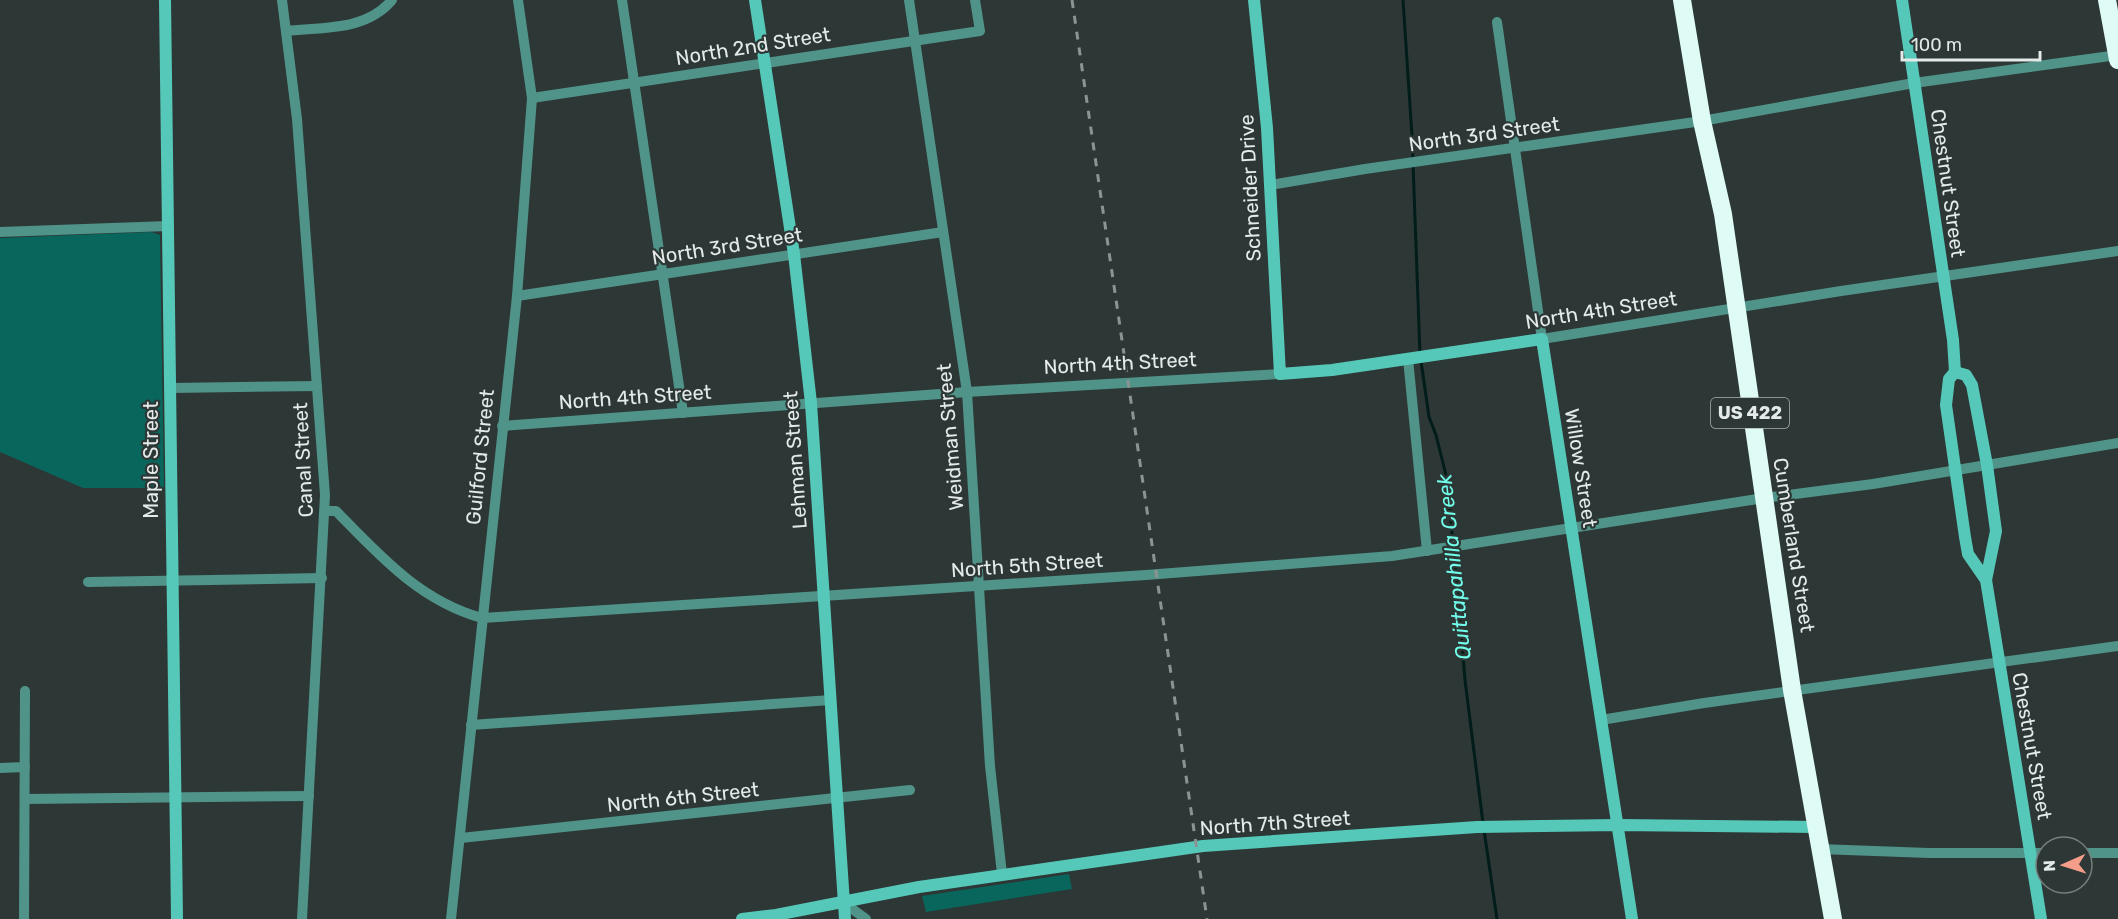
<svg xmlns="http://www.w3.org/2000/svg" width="2118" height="919" viewBox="0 0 2118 919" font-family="Rubik,sans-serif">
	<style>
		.green { fill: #09665c }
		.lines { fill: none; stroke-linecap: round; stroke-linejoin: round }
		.stream { stroke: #001d1a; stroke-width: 3 }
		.street { stroke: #509389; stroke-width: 10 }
		.secondary { stroke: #56c8b9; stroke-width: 12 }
		.highway { stroke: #defbf6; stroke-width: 18 }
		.rail { stroke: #8b9492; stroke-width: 3; stroke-dasharray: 8 8; stroke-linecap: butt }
		.labels { text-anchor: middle; stroke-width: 4.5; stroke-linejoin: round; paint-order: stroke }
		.shield { fill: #2d3735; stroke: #acb4b3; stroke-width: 1.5 }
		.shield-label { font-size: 18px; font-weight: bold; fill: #e3eae9 }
		.street-label { font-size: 20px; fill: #e3eae9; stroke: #2d3735 }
		.water-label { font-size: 21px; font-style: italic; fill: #71feeb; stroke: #2d3735 }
	</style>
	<rect width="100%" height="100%" fill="#2d3735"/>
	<g class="green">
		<path d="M151,232L160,235L164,488H83L0,452V238Z"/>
		<path d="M1069,874L1072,889L926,912L922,896Z"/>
	</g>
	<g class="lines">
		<g class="stream">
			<path d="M1403,0L1412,136L1420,355"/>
			<path d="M1421,361L1429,417L1436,435L1447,479L1453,543"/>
			<path d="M1454,549L1465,680L1483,823"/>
			<path d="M1484,830L1497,919"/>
		</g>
		<g class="street">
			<path d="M282,0L297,119L325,495L302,919"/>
			<path d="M622,0L683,413"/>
			<path d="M909,0L967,392L990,766L1002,874"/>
			<path d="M1497,22L1542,339L1841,291L2118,251"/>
			<path d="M286,31C324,27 366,31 392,0"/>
			<path d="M532,98L980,31L975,0"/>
			<path d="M1270,185L1365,169L1702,121L1914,83L2118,55"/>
			<path d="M0,232L168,226"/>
			<path d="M517,296L943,232"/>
			<path d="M1408,359L1427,551"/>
			<path d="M171,388L317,386"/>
			<path d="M502,426L967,392L1280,374"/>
			<path d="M325,511H336C379,555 420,601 482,618L1146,575L1392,556L1764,498L1873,484L2118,443"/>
			<path d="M88,582L322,578"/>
			<path d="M1601,720L1704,703L2118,646"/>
			<path d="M471,725L831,700"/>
			<path d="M0,768L25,767"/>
			<path d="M25,799L309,796"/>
			<path d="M461,838L910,790"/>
			<path d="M1819,849L1929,853H2046"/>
			<path d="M2082,853H2118"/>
			<path d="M844,903L866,919"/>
			<path d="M24,919L25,691"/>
			<path d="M451,919L517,296L532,98L518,0"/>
		</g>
		<g class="secondary">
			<path d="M165,0L177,919"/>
			<path d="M755,0L794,254L811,403L845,919"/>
			<path d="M1254,0L1267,128L1280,374L1332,370L1542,339L1632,919"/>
			<path d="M1902,0L1953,340L1955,372L1949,379L1946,405L1965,537L1968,554L1986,580L2041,919"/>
			<path d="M1955,372L1966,375L1972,385L1987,465L1996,531L1986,580"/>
			<path d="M742,919L776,915L919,887L1203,846L1477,827L1618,825L1816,827"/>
		</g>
		<g class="highway">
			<path d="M1682,0L1702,121L1723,214L1792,690L1833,919"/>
			<path d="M2107,0L2118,60"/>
		</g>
		<path class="rail" d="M1072,0L1207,919"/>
	</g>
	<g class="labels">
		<rect class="shield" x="1711" y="398" width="78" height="30" rx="4.5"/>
		<g class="shield-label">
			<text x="1750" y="419">US 422</text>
		</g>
		<g class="street-label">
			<text transform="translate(753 46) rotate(-9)" y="7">North 2nd Street</text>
			<text transform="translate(1484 134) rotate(-8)" y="7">North 3rd Street</text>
			<text transform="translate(1948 183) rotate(82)" y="7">Chestnut Street</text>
			<text transform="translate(1250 188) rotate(-93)" y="7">Schneider Drive</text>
			<text transform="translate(727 246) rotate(-9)" y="7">North 3rd Street</text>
			<text transform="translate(1601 310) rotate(-9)" y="7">North 4th Street</text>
			<text transform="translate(1120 363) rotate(-3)" y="7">North 4th Street</text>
			<text transform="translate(635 397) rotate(-4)" y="7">North 4th Street</text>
			<text transform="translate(950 437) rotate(-95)" y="7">Weidman Street</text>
			<text transform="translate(480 457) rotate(-84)" y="7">Guilford Street</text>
			<text transform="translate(151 460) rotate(-90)" y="7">Maple Street</text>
			<text transform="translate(303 460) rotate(-93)" y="7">Canal Street</text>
			<text transform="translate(795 460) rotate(-94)" y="7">Lehman Street</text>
			<text transform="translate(1581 468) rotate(81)" y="7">Willow Street</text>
			<text transform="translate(1794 545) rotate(81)" y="7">Cumberland Street</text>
			<text transform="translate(1027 565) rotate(-4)" y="7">North 5th Street</text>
			<text transform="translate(2032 746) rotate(80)" y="7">Chestnut Street</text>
			<text transform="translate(683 797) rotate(-6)" y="7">North 6th Street</text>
			<text transform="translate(1275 823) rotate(-4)" y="7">North 7th Street</text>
		</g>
		<g class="water-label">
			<text transform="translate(1454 567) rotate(-96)" y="7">Quittapahilla Creek</text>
		</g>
	</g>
	<g transform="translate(2064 865) rotate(267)"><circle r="28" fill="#2d3735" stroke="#767f7d" stroke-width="1.5"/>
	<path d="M0-4.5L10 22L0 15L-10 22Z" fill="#f49e8a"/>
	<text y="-9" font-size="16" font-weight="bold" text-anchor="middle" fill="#e3eae9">N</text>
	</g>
	<path d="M1902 51v9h138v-9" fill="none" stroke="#e3eae9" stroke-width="3"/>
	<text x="1911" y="51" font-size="18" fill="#e3eae9" stroke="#2d3735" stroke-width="4.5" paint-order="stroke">100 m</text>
</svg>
